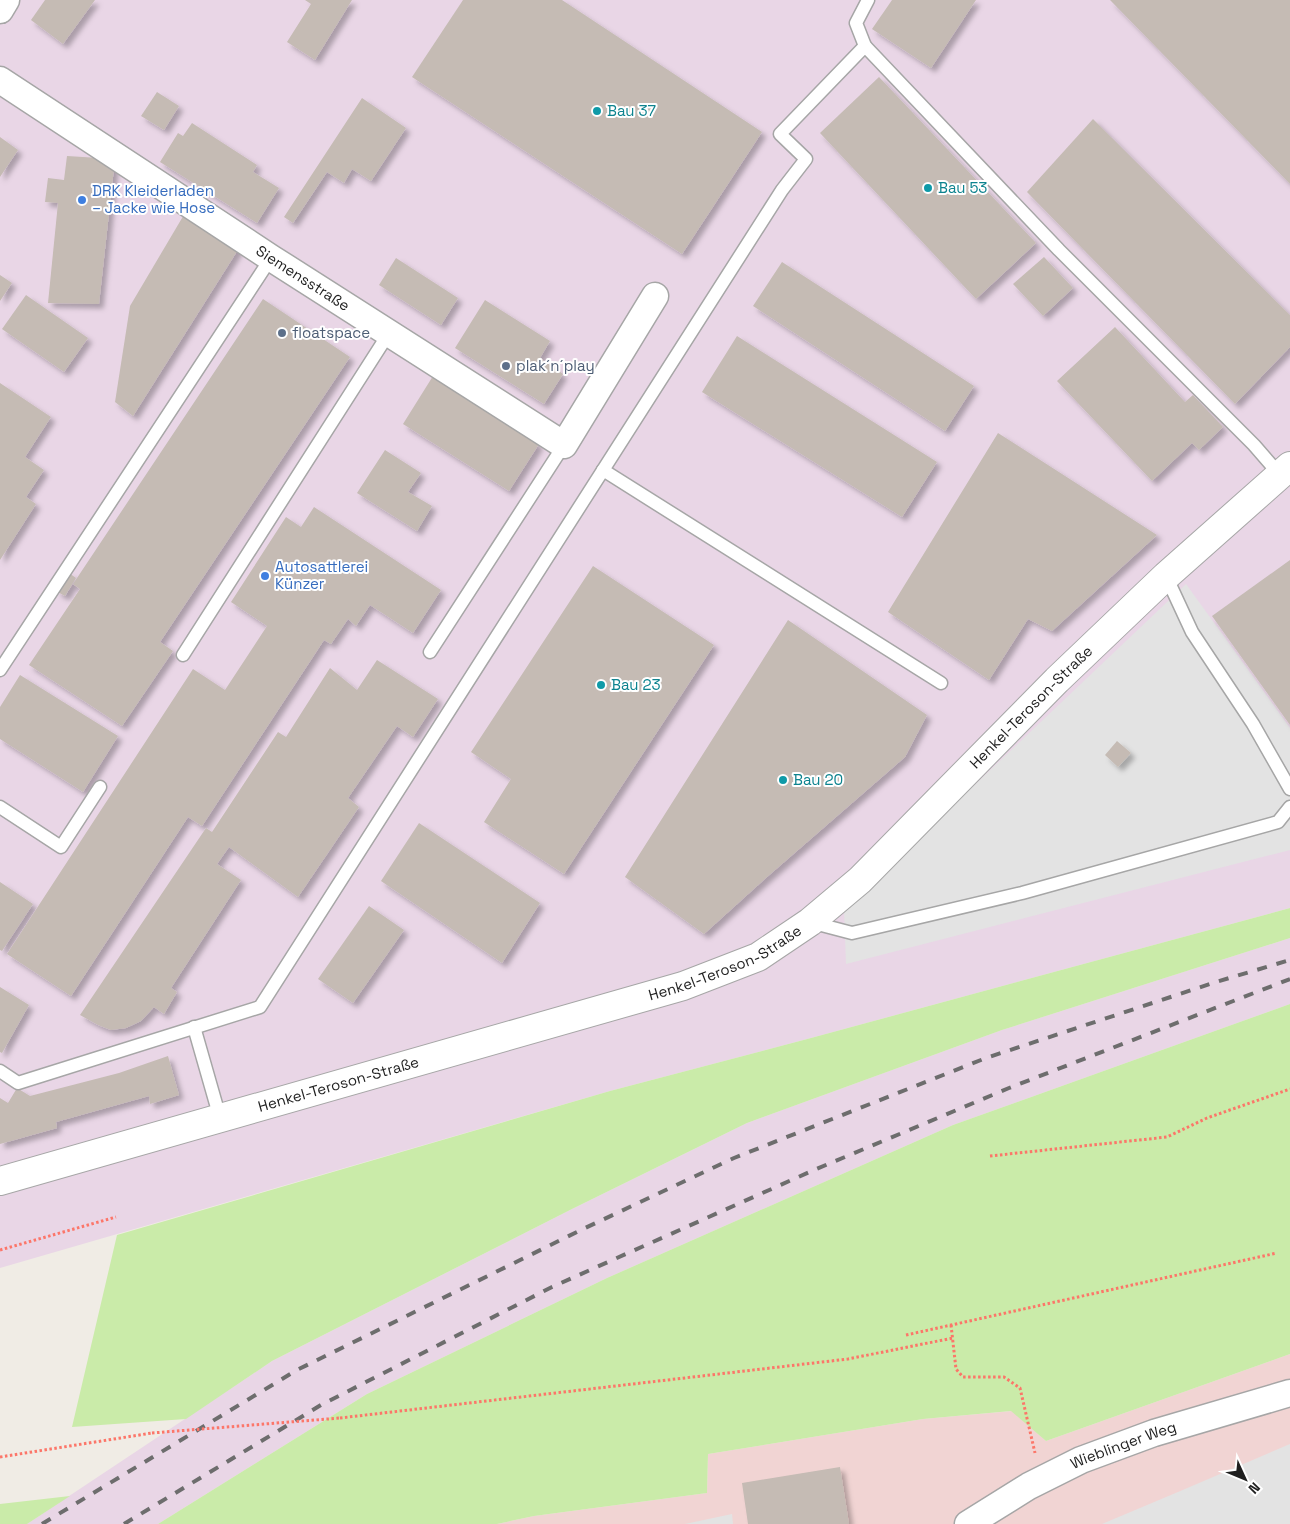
<svg xmlns="http://www.w3.org/2000/svg" width="1290" height="1524" viewBox="0 0 1290 1524" font-family="'Space Grotesk',sans-serif">
	<style>
		.commercial { fill: #f1d4d3 }
		.industrial { fill: #e9d6e6 }
		.grass { fill: #caeba9 }
		.parking { fill: #e3e3e3 }
		.building { fill: #c5bbb4; filter: url(#shadow) }
		.lines { fill: none; stroke-linecap: round; stroke-linejoin: round }
		.service-casing { stroke: #a6a6a6; stroke-width: 15 }
		.minor-casing { stroke: #a6a6a6; stroke-width: 29 }
		.tertiary-casing { stroke: #a6a6a6; stroke-width: 30 }
		.path { stroke: #fc7669; stroke-width: 3; stroke-dasharray: 2.5 2.5; stroke-linecap: butt }
		.service { stroke: #fff; stroke-width: 12 }
		.minor { stroke: #fff; stroke-width: 26 }
		.tertiary { stroke: #fff; stroke-width: 28 }
		.rail { stroke: #6d6d6d; stroke-width: 4; stroke-dasharray: 10 10; stroke-linecap: butt }
		.path-bridge { stroke: #fc7669; stroke-width: 3; stroke-dasharray: 2.5 2.5; stroke-linecap: butt }
		.culture-dot { fill: #0f9aa8; stroke: #fff; stroke-width: 2 }
		.shop-dot { fill: #3f7fe0; stroke: #fff; stroke-width: 2 }
		.service-dot { fill: #5c6f8a; stroke: #fff; stroke-width: 2 }
		.labels { text-anchor: middle; stroke-width: 4; stroke-linejoin: round; paint-order: stroke }
		.culture-label { font-size: 15px; fill: #0d838f; stroke: #fff; text-anchor: start }
		.shop-label { font-size: 15px; fill: #366cbe; stroke: #fff; text-anchor: start }
		.street-label { font-size: 15px; fill: #1f1f1f; stroke: #fff }
		.service-label { font-size: 15px; fill: #4e5e75; stroke: #fff; text-anchor: start }
	</style>
	<defs>
		<filter id="shadow"><feDropShadow dx="4.5" dy="4.5" stdDeviation="2.5" flood-color="#0004"/></filter>
	</defs>
	<rect width="100%" height="100%" fill="#f0ece5"/>
	<path class="commercial" d="M1290,1354V1524H497L534,1516L707,1493L708,1454L923,1419L1012,1411L1046,1441Z"/>
	<g class="industrial">
		<path d="M0,0H1290V908L811,1038L610,1091L0,1268Z"/>
		<path d="M1290,938V1004L953,1125L607,1278L367,1394L158,1524H27L272,1361L572,1209L747,1123L1002,1030Z"/>
	</g>
	<g class="grass">
		<path d="M1290,908V938L1002,1030L747,1123L572,1209L272,1361L186,1419L72,1427L117,1235L610,1091L811,1038Z"/>
		<path d="M1290,1004V1354L1046,1441L1011,1411L923,1419L708,1454L707,1493L534,1516L497,1524H158L367,1394L607,1278L953,1125Z"/>
		<path d="M70,1496L27,1524H0V1504Z"/>
	</g>
	<g class="parking">
		<path d="M1186,584L1290,728V850L846,964L844,909Z"/>
		<path d="M1290,1444V1524H1102L1178,1492Z"/>
		<path d="M732,1514L733,1524H685Z"/>
	</g>
	<g class="building">
		<path d="M45,0H95L63,44L31,20Z"/>
		<path d="M305,0H352L315,60L287,42L311,4Z"/>
		<path d="M463,0H562L762,132L682,254L412,77Z"/>
		<path d="M892,0H976L931,68L872,29Z"/>
		<path d="M1110,0H1290V184Z"/>
		<path d="M879,77L1036,243L976,299L820,133Z"/>
		<path d="M157,92L179,106L164,130L141,116Z"/>
		<path d="M362,98L406,128L371,181L352,169L344,183L327,172L293,223L284,217Z"/>
		<path d="M1093,119L1290,315V347L1235,404L1027,192Z"/>
		<path d="M192,123L257,165L253,172L279,188L257,223L160,162L178,133L183,136Z"/>
		<path d="M0,137L18,150L0,177Z"/>
		<path d="M67,156L115,159L99,304L48,303L58,203L45,202L48,178L64,180Z"/>
		<path d="M185,213L241,245L133,416L115,402L130,306Z"/>
		<path d="M1044,257L1073,288L1043,316L1013,284Z"/>
		<path d="M396,258L458,298L441,325L379,285Z"/>
		<path d="M782,262L974,386L945,431L753,306Z"/>
		<path d="M0,275L12,283L0,301Z"/>
		<path d="M26,295L88,338L64,372L2,329Z"/>
		<path d="M263,299L350,357L160,642L173,651L122,726L29,665L80,589L73,584Z"/>
		<path d="M485,300L550,341L540,358L563,374L544,404L455,348Z"/>
		<path d="M1115,327L1185,402L1193,395L1223,427L1199,450L1192,443L1152,481L1057,381Z"/>
		<path d="M737,336L937,462L902,517L702,392Z"/>
		<path d="M433,376L539,444L509,491L403,424Z"/>
		<path d="M0,383L51,417L25,457L44,470L26,497L36,504L0,560Z"/>
		<path d="M998,433L1157,535L1052,631L1028,619L989,680L888,612Z"/>
		<path d="M385,450L421,473L408,492L432,506L417,531L357,493Z"/>
		<path d="M314,507L441,590L413,633L370,605L356,626L348,619L331,644L324,640L202,826L188,817L71,996L7,954L193,669L225,690L267,626L231,602L286,517L301,527Z"/>
		<path d="M1290,560V725L1212,616Z"/>
		<path d="M593,566L714,645L564,874L484,822L511,779L471,752Z"/>
		<path d="M69,573L76,578L65,596L56,591Z"/>
		<path d="M788,620L927,715L905,757L767,877L704,934L625,877Z"/>
		<path d="M377,660L438,699L413,737L397,726L348,798L359,807L298,897L229,847L217,864L241,880L171,988L177,992L164,1014L154,1007L141,1021L126,1028L111,1030L98,1025L80,1015L206,828L212,832L278,732L286,737L330,668L357,690Z"/>
		<path d="M20,675L118,736L83,792L0,739V707Z"/>
		<path d="M1117,741L1131,753L1118,767L1105,755Z"/>
		<path d="M419,823L540,903L502,963L381,881Z"/>
		<path d="M0,882L33,904L2,951L0,950Z"/>
		<path d="M369,906L404,930L353,1003L318,979Z"/>
		<path d="M0,987L29,1005L2,1053L0,1052Z"/>
		<path d="M168,1056L179,1095L150,1104L149,1096L56,1122L57,1128L0,1144V1098L8,1103L17,1088L30,1096L119,1073Z"/>
		<path d="M840,1467L849,1524H748L742,1483Z"/>
	</g>
	<g class="lines">
		<defs>
			<g id="service">
				<path d="M865,46L856,23L868,0"/>
				<path d="M603,470L941,683"/>
				<path d="M1166,576L1192,632L1253,724L1290,789"/>
				<path d="M430,652L564,445"/>
				<path d="M183,655L389,333"/>
				<path d="M0,670L271,258"/>
				<path d="M0,807L61,847L100,787"/>
				<path d="M810,922L852,933L1022,893L1278,822L1290,807"/>
				<path d="M194,1027L220,1118"/>
				<path d="M0,1071L18,1083L260,1007L782,190L806,159L780,134L865,46L1059,250L1254,445L1280,475"/>
			</g>
			<g id="minor">
				<path d="M0,10L6,0"/>
				<path id="s1" d="M0,80L271,258L564,445L655,296"/>
				<path id="s2" d="M968,1524L1029,1486L1081,1460L1154,1433L1290,1393"/>
			</g>
			<g id="tertiary">
				<path id="s3" d="M0,1181L683,986L758,957L810,922L860,880L1057,680L1166,576L1290,466"/>
			</g>
		</defs>
		<use href="#service" class="service-casing"/>
		<use href="#minor" class="minor-casing"/>
		<use href="#tertiary" class="tertiary-casing"/>
		<g class="path">
			<path d="M990,1156L1167,1137L1207,1118L1290,1089"/>
			<path d="M0,1250L116,1217"/>
			<path d="M951,1325L956,1369L963,1377H1004L1020,1388L1035,1453"/>
			<path d="M906,1335L1277,1253"/>
			<path d="M340,1418L848,1359L953,1338"/>
			<path d="M0,1457L152,1433"/>
		</g>
		<use href="#service" class="service"/>
		<use href="#minor" class="minor"/>
		<use href="#tertiary" class="tertiary"/>
		<g class="rail">
			<path d="M42,1524L297,1370L585,1228L734,1158L986,1058L1216,982L1290,960"/>
			<path d="M124,1524L321,1405L552,1287L814,1170L1009,1088L1290,979"/>
		</g>
		<path class="path-bridge" d="M152,1433L340,1418"/>
	</g>
	<g class="culture-dot">
		<circle cx="597" cy="111" r="5"/>
		<circle cx="928" cy="188" r="5"/>
		<circle cx="601" cy="685" r="5"/>
		<circle cx="783" cy="780" r="5"/>
	</g>
	<g class="shop-dot">
		<circle cx="82" cy="200" r="5"/>
		<circle cx="265" cy="576" r="5"/>
	</g>
	<g class="service-dot">
		<circle cx="282" cy="333" r="5"/>
		<circle cx="506" cy="366" r="5"/>
	</g>
	<g class="labels">
		<g class="culture-label">
			<text x="607" y="116">Bau 37</text>
			<text x="938" y="193">Bau 53</text>
			<text x="611" y="690">Bau 23</text>
			<text x="793" y="785">Bau 20</text>
		</g>
		<g class="shop-label">
			<text x="92" y="196">DRK Kleiderladen<tspan x="92" dy="17">– Jacke wie Hose</tspan></text>
			<text x="275" y="572">Autosattlerei<tspan x="275" dy="17">Künzer</tspan></text>
		</g>
		<g class="street-label">
			<text dy="5" stroke="none"><textPath href="#s1" startOffset="362">Siemensstraße</textPath></text>
			<text dy="5" stroke="none"><textPath href="#s3" startOffset="1162">Henkel-Teroson-Straße</textPath></text>
			<text dy="5" stroke="none"><textPath href="#s3" startOffset="758">Henkel-Teroson-Straße</textPath></text>
			<text dy="5" stroke="none"><textPath href="#s3" startOffset="352">Henkel-Teroson-Straße</textPath></text>
			<text dy="5" stroke="none"><textPath href="#s2" startOffset="175">Wieblinger Weg</textPath></text>
		</g>
		<g class="service-label">
			<text x="292" y="338">floatspace</text>
			<text x="516" y="371">plak´n´play</text>
		</g>
	</g>
	<g transform="translate(1245 1479) rotate(134)" stroke="#ffffff" stroke-width="4" paint-order="stroke">
	<path d="M0-4L9 19L0 12L-9 19Z" fill="#1f1f1f"/>
	<text y="-8" font-size="14" font-weight="bold" text-anchor="middle" fill="#1f1f1f">N</text>
	</g>
</svg>
